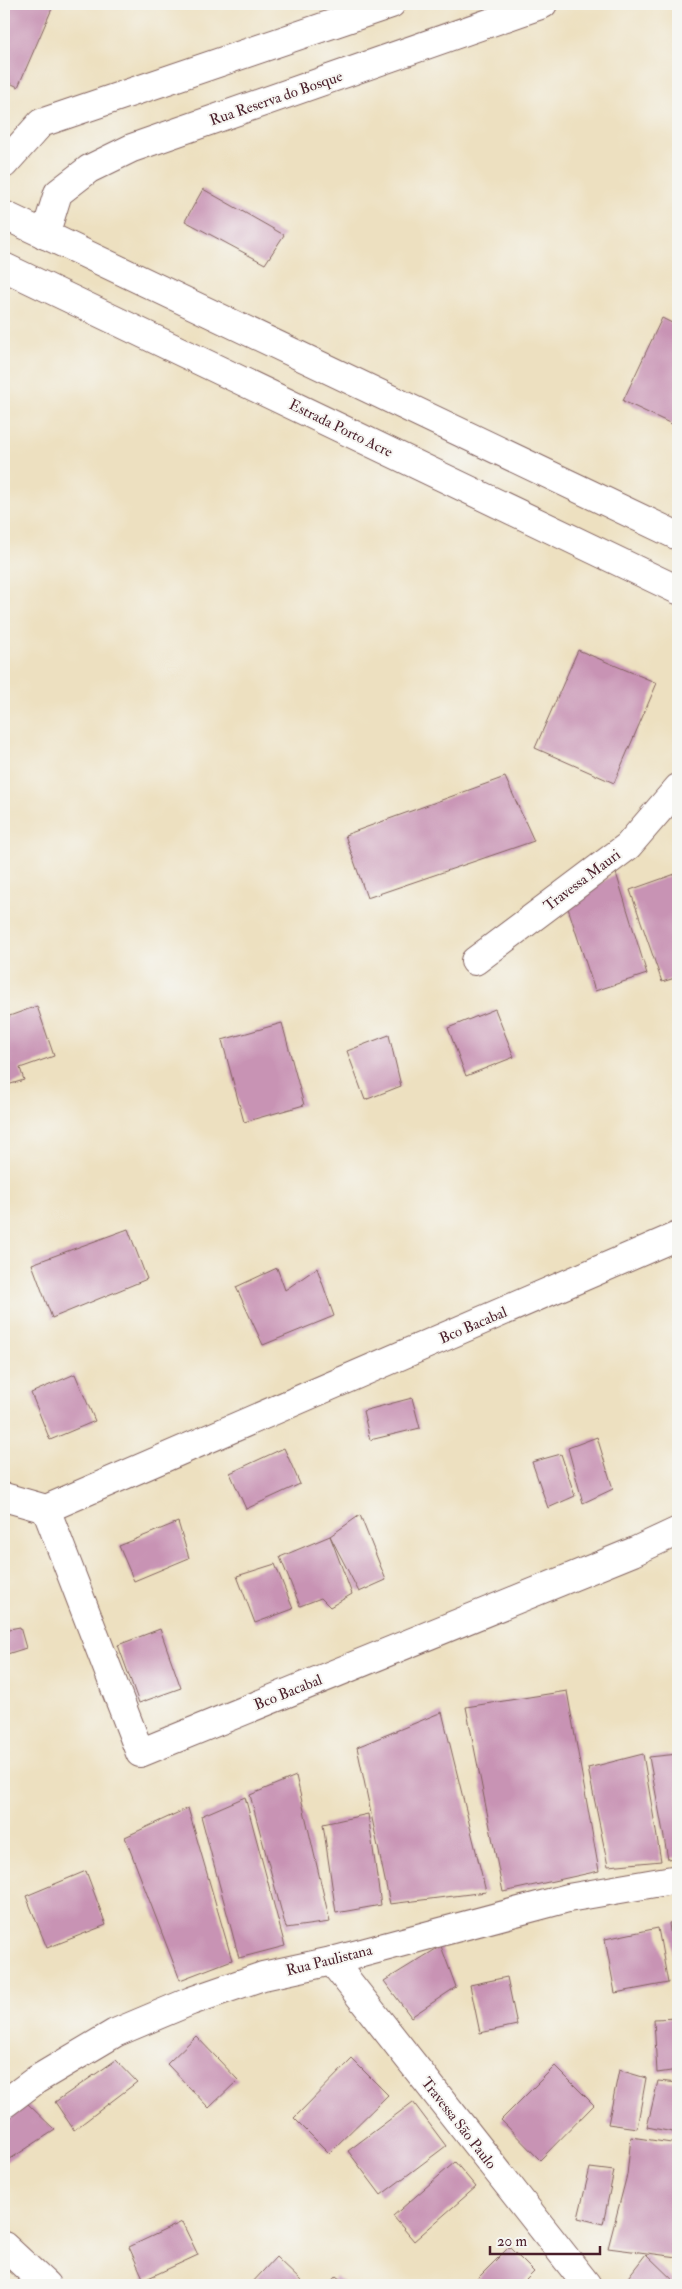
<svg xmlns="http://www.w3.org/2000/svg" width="682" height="2289" viewBox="0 0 682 2289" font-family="'IM FELL Double Pica',serif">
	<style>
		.building { fill: #c893b4 }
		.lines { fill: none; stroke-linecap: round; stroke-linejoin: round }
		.street-casing { stroke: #83635f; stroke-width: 30 }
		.secondary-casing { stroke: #83635f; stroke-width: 30 }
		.street { stroke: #fff; stroke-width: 28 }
		.secondary { stroke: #fff; stroke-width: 28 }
		.labels { text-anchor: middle; stroke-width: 4; stroke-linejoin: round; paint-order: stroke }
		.street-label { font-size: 15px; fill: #4a1f2b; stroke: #f6f6f2 }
	</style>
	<rect width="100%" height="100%" fill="#f6f6f2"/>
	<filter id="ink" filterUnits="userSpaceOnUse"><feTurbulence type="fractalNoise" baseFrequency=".02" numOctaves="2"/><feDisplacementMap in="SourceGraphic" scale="10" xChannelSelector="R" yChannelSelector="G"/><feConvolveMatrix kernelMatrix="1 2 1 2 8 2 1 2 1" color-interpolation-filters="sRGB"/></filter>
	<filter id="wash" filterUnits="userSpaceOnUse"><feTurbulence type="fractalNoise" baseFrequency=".0096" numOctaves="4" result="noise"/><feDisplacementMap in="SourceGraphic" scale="20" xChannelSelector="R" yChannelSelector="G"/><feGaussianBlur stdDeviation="1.12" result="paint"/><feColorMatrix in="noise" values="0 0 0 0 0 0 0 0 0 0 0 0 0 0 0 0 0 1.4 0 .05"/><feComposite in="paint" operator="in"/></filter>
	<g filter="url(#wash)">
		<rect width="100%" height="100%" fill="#ede0c0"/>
		<g id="blocks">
			<g class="building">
				<path d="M4,4H54L18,87L4,80Z"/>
				<path d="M203,189L284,235L265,264L185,221Z"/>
				<path d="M662,318L678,326V427L623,401Z"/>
				<path d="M578,650L657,683L614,783L535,748Z"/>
				<path d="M505,777L534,841L367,898L345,835Z"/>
				<path d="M616,873L647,974L595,991L567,905Z"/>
				<path d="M678,873V977L662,982L630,890Z"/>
				<path d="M37,1006L54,1056L20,1068L24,1080L4,1086V1018Z"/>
				<path d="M495,1009L514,1057L466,1076L448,1028Z"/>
				<path d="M282,1023L304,1105L244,1122L222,1040Z"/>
				<path d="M389,1035L401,1086L365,1100L347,1051Z"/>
				<path d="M128,1229L147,1279L52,1318L32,1264Z"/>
				<path d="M277,1268L285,1290L317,1268L334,1316L263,1345L236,1287Z"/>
				<path d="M75,1374L95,1421L50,1440L31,1393Z"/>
				<path d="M412,1398L420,1428L370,1440L363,1411Z"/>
				<path d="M597,1437L613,1489L583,1503L568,1448Z"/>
				<path d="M284,1448L300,1484L246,1509L230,1473Z"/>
				<path d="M561,1454L575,1496L548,1508L532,1462Z"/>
				<path d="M360,1515L386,1580L359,1592L330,1536Z"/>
				<path d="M178,1522L189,1558L134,1581L119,1546Z"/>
				<path d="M330,1536L352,1594L330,1607L321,1598L300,1606L280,1557Z"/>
				<path d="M275,1564L293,1609L255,1623L237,1576Z"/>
				<path d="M20,1627L26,1648L4,1655V1630Z"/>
				<path d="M160,1629L181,1688L139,1703L118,1645Z"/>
				<path d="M567,1691L599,1871L503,1892L466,1707Z"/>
				<path d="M442,1712L486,1892L390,1904L357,1747Z"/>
				<path d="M643,1754L661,1861L608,1866L588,1768Z"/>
				<path d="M678,1754V1857L668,1859L649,1757Z"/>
				<path d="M296,1776L330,1922L286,1928L250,1795Z"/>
				<path d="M245,1797L285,1946L239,1958L201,1816Z"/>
				<path d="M188,1808L232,1960L180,1980L125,1837Z"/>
				<path d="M368,1814L381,1905L336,1913L323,1824Z"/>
				<path d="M86,1871L106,1925L47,1948L26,1896Z"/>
				<path d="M678,1922V1988H677L669,1923Z"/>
				<path d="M658,1928L668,1983L615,1993L605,1939Z"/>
				<path d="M441,1946L456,1987L411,2017L384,1981Z"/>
				<path d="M507,1977L517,2025L480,2033L470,1985Z"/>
				<path d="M678,2018V2070L657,2073L654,2019Z"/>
				<path d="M196,2036L238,2080L209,2108L167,2064Z"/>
				<path d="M352,2059L388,2095L329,2153L294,2118Z"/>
				<path d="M116,2060L137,2082L74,2130L55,2102Z"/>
				<path d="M555,2066L594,2105L540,2160L501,2120Z"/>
				<path d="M619,2070L646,2078L637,2128L608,2124Z"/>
				<path d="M658,2081L678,2083V2133L647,2127Z"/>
				<path d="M413,2102L446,2146L381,2195L348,2151Z"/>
				<path d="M28,2104L55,2130L4,2163V2118Z"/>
				<path d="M631,2137L678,2144V2257L608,2248L627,2175Z"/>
				<path d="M455,2162L476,2187L414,2241L393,2216Z"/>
				<path d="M590,2168L614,2171L603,2224L578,2218Z"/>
				<path d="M182,2222L198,2255L144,2280L129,2247Z"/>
				<path d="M509,2247L534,2272L521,2285H471Z"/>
				<path d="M646,2254L678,2285H622Z"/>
				<path d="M276,2257L302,2282L298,2285H250Z"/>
				<path d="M336,2276L347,2285H328Z"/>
			</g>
		</g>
	</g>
	<g filter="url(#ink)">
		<use href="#blocks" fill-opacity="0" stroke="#83635f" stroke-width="1"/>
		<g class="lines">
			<defs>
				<g id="street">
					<path d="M4,164L41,123L391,4"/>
					<path d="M45,235L58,193L89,169L132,148L543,4"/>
					<path d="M475,961L628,846L678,788"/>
					<path d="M4,1497L46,1509L675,1237L678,1241"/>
					<path d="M46,1509L140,1753L633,1552L678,1531"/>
					<path d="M332,1961L587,2285"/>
					<path d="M4,2104L36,2080L115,2033L191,2001L263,1976L332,1961L568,1898L678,1879"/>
				</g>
				<g id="secondary">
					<path d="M4,215L678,536"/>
					<path d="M4,267L678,590"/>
					<path d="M4,2246L46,2285"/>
				</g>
			</defs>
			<use href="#street" class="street-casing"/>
			<use href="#secondary" class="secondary-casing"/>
			<use href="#street" class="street"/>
			<use href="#secondary" class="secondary"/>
		</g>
	</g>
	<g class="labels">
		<g class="street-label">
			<text transform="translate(276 98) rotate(-19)" y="5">Rua Reserva do Bosque</text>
			<text transform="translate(341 428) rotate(26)" y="5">Estrada Porto Acre</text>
			<text transform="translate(582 880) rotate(-37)" y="5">Travessa Mauri</text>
			<text transform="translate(473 1325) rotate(-23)" y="5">Bco Bacabal</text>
			<text transform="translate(288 1692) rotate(-22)" y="5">Bco Bacabal</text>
			<text transform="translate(329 1960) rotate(-14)" y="5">Rua Paulistana</text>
			<text transform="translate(459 2123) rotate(52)" y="5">Travessa São Paulo</text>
		</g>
	</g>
	<rect width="682" height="2289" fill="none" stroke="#f6f6f2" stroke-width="20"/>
	<path d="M490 2246v8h110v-8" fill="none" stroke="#4a1f2b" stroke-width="2.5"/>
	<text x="497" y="2246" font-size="15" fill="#4a1f2b" stroke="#f6f6f2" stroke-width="4" paint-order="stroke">20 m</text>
</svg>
